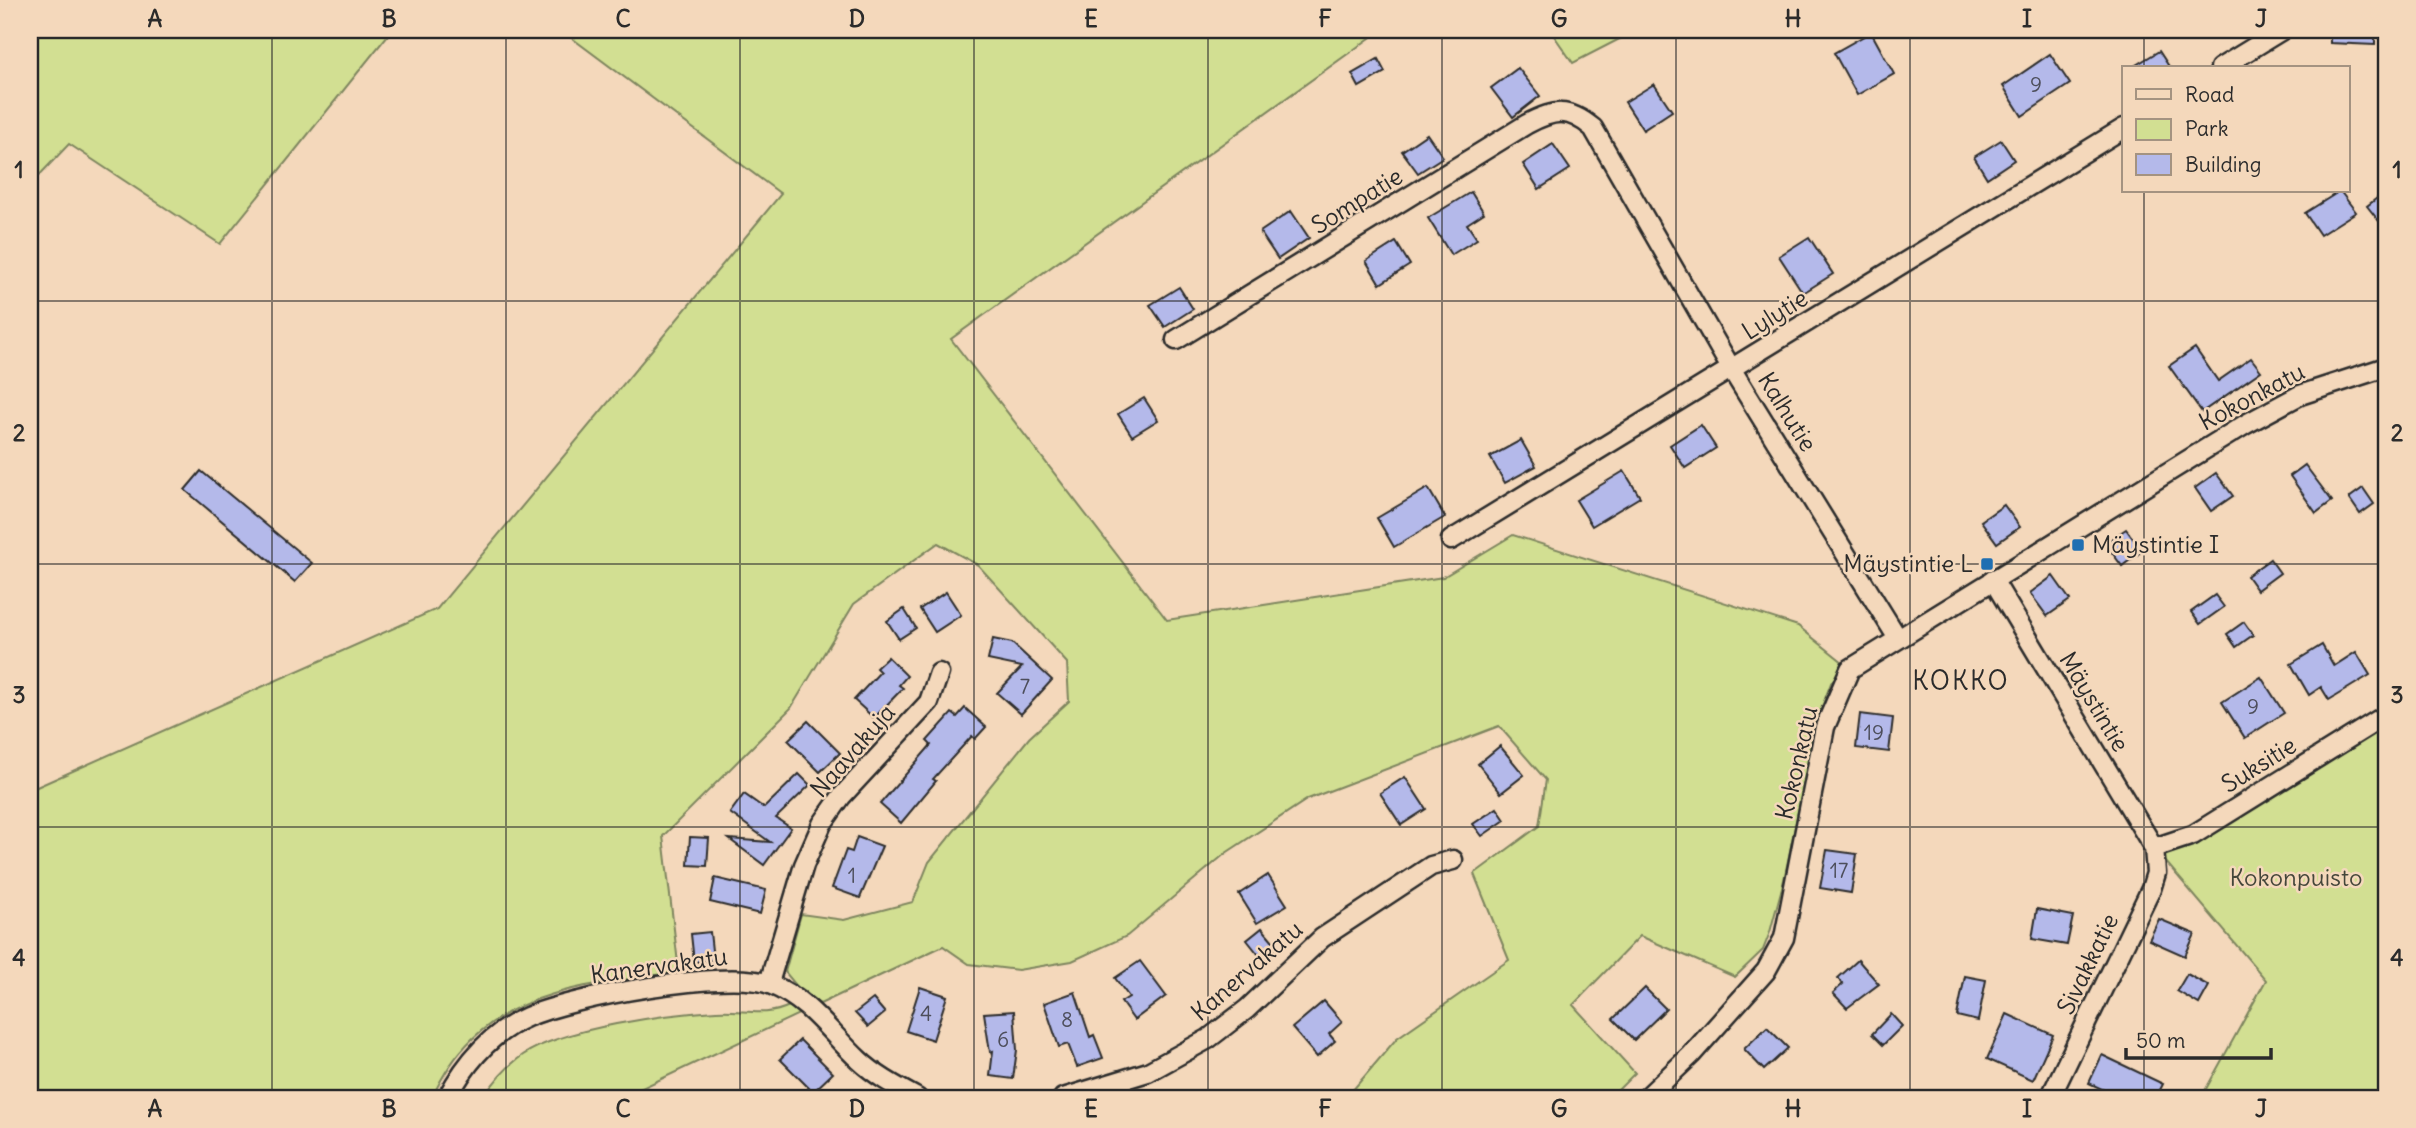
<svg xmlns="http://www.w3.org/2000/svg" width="2416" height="1128" viewBox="0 0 2416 1128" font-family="Delius,sans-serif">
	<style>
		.green { fill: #d2df92; stroke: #7e855e; stroke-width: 2 }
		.building { fill: #b4b9ea; stroke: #2b2b2b; stroke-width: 2 }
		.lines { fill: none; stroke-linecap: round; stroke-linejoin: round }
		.minor-casing { stroke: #2b2b2b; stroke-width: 23 }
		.minor { stroke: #f4d8bb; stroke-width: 18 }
		.grid { fill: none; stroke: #2b2b2b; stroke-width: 2; stroke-opacity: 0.55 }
		.poi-dot { fill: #1f6fb2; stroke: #f4d8bb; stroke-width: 2.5 }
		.labels { text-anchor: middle; stroke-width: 5; stroke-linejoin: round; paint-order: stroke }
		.number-label { font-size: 21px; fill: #4d4e5b }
		.street-label { font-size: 24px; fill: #2b2b2b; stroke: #f4d8bb }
		.poi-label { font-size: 24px; fill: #2b2b2b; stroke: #f4d8bb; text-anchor: start }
		.park-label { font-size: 24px; fill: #44463a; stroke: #f4d8bb }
		.neighbourhood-label { font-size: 26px; letter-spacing: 2px; fill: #2b2b2b; stroke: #f4d8bb }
		.neatline { fill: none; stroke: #2b2b2b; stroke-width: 2.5 }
		.grid-label { font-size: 23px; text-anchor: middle; font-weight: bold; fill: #2b2b2b }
	</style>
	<rect width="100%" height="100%" fill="#f4d8bb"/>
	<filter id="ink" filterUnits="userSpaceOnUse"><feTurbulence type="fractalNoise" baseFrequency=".0143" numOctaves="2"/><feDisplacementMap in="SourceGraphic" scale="14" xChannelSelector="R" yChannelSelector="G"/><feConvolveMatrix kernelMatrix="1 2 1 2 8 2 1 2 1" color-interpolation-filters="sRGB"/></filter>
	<g filter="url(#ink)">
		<g class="green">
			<path d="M30,30H392L220,244L69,144L30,185Z"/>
			<path d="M561,30H1381L951,339L1167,620L1443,577L1513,535L1798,626L1844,663L1831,683L1817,720L1784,880L1770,932L1763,950L1735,977L1640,936L1573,1005L1635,1073L1610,1098H1346L1397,1038L1509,960L1474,874L1539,826L1546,780L1499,726L1308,799L1226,853L1127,936L1072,961L1018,970L969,964L943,946L820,1004L799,989L785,972L801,914L844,920L913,902L929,862L1029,738L1069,701L1067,663L978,565L938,543L854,604L791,708L663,836L679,972C575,987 481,990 432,1098H30V790L437,609L781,194Z"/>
			<path d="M1550,30H1637L1573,63Z"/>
			<path d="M2386,715V1098H2201L2266,980L2154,848Z"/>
			<path d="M789,1006L801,1013L621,1098H483C494,1081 506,1067 523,1055C562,1028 668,1014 716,1011C743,1009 765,1018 789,1006Z"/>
		</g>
		<g class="building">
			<path d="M2330,30H2375V45L2330,43Z"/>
			<path d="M1871,32L1894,74L1857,95L1834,53Z"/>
			<path d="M2159,51L2170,68H2131Z"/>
			<path d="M2050,54L2070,84L2022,116L2003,86Z"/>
			<path d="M1378,59L1385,72L1359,87L1352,74Z"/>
			<path d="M1518,68L1540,96L1513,117L1491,88Z"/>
			<path d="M1654,84L1672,111L1643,130L1625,102Z"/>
			<path d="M1427,134L1443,157L1418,173L1402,151Z"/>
			<path d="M2001,140L2014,160L1987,178L1974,157Z"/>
			<path d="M1553,144L1570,169L1539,189L1523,164Z"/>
			<path d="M2340,191L2356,212L2320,235L2305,213Z"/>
			<path d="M2386,191V230L2367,206Z"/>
			<path d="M1471,192L1484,213L1467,224L1477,239L1451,255L1428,218Z"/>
			<path d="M1291,211L1309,238L1278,259L1260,232Z"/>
			<path d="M1809,237L1833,274L1803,293L1779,256Z"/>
			<path d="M1396,242L1410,265L1380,284L1366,261Z"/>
			<path d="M1179,287L1193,309L1165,327L1150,305Z"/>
			<path d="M2195,348L2218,381L2251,358L2261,371L2202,412L2169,366Z"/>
			<path d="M1144,398L1158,420L1132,436L1118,414Z"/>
			<path d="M1701,425L1716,448L1685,468L1670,445Z"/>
			<path d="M1521,440L1536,466L1505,483L1490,457Z"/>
			<path d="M2305,465L2332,501L2316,513L2290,476Z"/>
			<path d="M201,471L312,563L295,582L185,490Z"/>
			<path d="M1624,471L1640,497L1592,526L1576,500Z"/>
			<path d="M2216,473L2233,496L2211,511L2195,488Z"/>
			<path d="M1428,488L1445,517L1394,547L1377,518Z"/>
			<path d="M2363,488L2374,504L2360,514L2349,498Z"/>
			<path d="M2004,505L2020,527L1997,543L1981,521Z"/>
			<path d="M2126,529L2142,551L2122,566L2105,543Z"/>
			<path d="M2270,559L2280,573L2257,590L2247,576Z"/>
			<path d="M2053,576L2070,600L2047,616L2030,593Z"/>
			<path d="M946,592L961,615L935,632L920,609Z"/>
			<path d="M2215,595L2224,607L2200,624L2191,612Z"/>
			<path d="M904,609L916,628L899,639L887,621Z"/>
			<path d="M2244,622L2253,635L2236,647L2227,634Z"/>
			<path d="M993,639L1012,643L1052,680L1021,714L997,693L1022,667L988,660Z"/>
			<path d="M2322,645L2334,666L2356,652L2370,675L2329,700L2321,687L2309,695L2291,664Z"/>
			<path d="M888,657L907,676L899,685L903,688L874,718L854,700L880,672L876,668Z"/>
			<path d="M2261,677L2284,713L2245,738L2222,702Z"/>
			<path d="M965,708L986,727L975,739L972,736L933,779L936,781L901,823L880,804L931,745L927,741L952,713L957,717Z"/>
			<path d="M1860,714L1893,718L1889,752L1856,748Z"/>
			<path d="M808,721L840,753L820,772L788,740Z"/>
			<path d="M1500,746L1524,775L1501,793L1478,764Z"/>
			<path d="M799,774L810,785L776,818L791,828L764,865L729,839L770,842L730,813L744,794L764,808Z"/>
			<path d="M1405,777L1426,809L1401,825L1380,793Z"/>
			<path d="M1497,808L1505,820L1482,836L1473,824Z"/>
			<path d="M690,837L709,838L707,866L688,865Z"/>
			<path d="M857,837L882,846L860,898L832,888L846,850L852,852Z"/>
			<path d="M1827,850L1857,854L1851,893L1820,888Z"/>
			<path d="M1268,875L1287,905L1257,923L1239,894Z"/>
			<path d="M715,878L766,890L760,914L710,902Z"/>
			<path d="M2037,909L2073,916L2067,945L2032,939Z"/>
			<path d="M2159,919L2195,934L2185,956L2149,940Z"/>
			<path d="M1262,928L1278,947L1263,960L1247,940Z"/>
			<path d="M710,932L713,960L694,962L691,934Z"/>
			<path d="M1858,960L1879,984L1847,1008L1833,993L1843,984L1838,978Z"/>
			<path d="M1140,961L1166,996L1134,1020L1121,1002L1129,997L1115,978Z"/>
			<path d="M2187,974L2209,986L2199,1004L2177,991Z"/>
			<path d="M1965,976L1986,980L1978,1021L1957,1016Z"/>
			<path d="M920,987L947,996L933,1040L906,1031Z"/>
			<path d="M1645,988L1666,1009L1634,1040L1613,1019Z"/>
			<path d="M1075,992L1090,1037L1094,1035L1103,1058L1077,1067L1068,1044L1059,1047L1044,1003Z"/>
			<path d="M873,999L885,1013L868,1027L855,1013Z"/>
			<path d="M1324,1001L1342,1022L1329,1034L1335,1041L1317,1057L1292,1028Z"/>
			<path d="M1014,1011L1017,1050L1013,1079L990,1076L993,1051L990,1052L984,1013Z"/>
			<path d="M1891,1014L1902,1026L1883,1045L1872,1034Z"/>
			<path d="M2007,1014L2053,1035L2033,1080L1987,1059Z"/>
			<path d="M1767,1027L1788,1048L1764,1070L1744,1049Z"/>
			<path d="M800,1040L833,1073L813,1092L780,1059Z"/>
			<path d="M2102,1055L2163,1084L2156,1098H2121L2089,1083Z"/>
		</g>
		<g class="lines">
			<defs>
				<g id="minor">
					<path d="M2220,68L2282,30"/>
					<path d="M1176,340L1527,124C1554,110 1568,107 1593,128L1732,370L1897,637"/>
					<path d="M1451,540L2124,128"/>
					<path d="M1993,580L2154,848L2156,873L2151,889L2050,1098"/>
					<path d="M2154,848L2193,835L2386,715"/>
					<path d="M769,983L804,865L822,824L841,797L929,702L939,673"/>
					<path d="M447,1098C465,1064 490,1033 527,1017C569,998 731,967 772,985C810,1001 830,1033 859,1060C876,1076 897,1087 917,1098"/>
					<path d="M1063,1098L1148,1072L1208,1039L1247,1009L1322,938L1431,866L1453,860"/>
					<path d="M1646,1098L1691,1055L1766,971L1784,938L1825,727L1850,669L2246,424L2300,395L2386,367"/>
				</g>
			</defs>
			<use href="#minor" class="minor-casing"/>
			<use href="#minor" class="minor"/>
		</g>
	</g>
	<path class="grid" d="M272,30V1098M506,30V1098M740,30V1098M974,30V1098M1208,30V1098M1442,30V1098M1676,30V1098M1910,30V1098M2144,30V68M2144,191V1098M30,301H2386M30,564H2386M30,827H2386"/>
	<g class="poi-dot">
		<rect x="2071" y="538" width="14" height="14" rx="3.5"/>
		<rect x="1980" y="557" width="14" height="14" rx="3.5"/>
	</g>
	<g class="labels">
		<g class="number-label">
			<text x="2036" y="92">9</text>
			<text x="1025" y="694">7</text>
			<text x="2253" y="714">9</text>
			<text x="1874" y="740">19</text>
			<text x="1839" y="878">17</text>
			<text x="852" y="883">1</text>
			<text x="926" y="1021">4</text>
			<text x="1067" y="1027">8</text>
			<text x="1003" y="1047">6</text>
		</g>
		<g class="street-label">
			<text transform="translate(1357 201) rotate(-32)" y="8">Sompatie</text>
			<text transform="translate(1775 315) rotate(-32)" y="8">Lylytie</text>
			<text transform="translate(2252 397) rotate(-28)" y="8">Kokonkatu</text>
			<text transform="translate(1787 412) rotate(58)" y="8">Kalhutie</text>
			<text transform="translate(2094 702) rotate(59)" y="8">Mäystintie</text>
			<text transform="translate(853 751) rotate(-49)" y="8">Naavakuja</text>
			<text transform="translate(1797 763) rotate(-77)" y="8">Kokonkatu</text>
			<text transform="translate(2259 765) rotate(-32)" y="8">Suksitie</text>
			<text transform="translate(2088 964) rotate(-64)" y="8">Sivakkatie</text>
			<text transform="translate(659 966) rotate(-8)" y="8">Kanervakatu</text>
			<text transform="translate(1247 971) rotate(-41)" y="8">Kanervakatu</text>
		</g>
		<g class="poi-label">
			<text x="2092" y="553">Mäystintie I</text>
			<text x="1973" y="572" text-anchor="end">Mäystintie L</text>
		</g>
		<g class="park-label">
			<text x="2296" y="886">Kokonpuisto</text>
		</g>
		<g class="neighbourhood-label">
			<text x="1961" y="690">KOKKO</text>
		</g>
	</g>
	<rect width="2416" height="1128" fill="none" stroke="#f4d8bb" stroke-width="77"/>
	<rect x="2122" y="66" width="228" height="126" fill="#f4d8bb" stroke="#a49381" stroke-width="2"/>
	<rect x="2136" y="89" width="35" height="10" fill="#f4d8bb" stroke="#a49381" stroke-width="2"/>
	<text x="2185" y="102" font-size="21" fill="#2b2b2b">Road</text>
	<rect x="2136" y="119" width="35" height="21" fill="#d2df92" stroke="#a49381" stroke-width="2"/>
	<text x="2185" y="136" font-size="21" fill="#2b2b2b">Park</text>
	<rect x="2136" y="154" width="35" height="21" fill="#b4b9ea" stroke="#a49381" stroke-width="2"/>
	<text x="2185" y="172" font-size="21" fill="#2b2b2b">Building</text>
	<path d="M2126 1048v10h145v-10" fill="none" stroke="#2b2b2b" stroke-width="3.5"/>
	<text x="2136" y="1048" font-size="21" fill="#2b2b2b" stroke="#f4d8bb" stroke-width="5" paint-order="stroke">50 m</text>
	<rect x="38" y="38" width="2340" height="1052" class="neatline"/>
	<g class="grid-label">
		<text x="155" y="27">A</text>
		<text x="389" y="27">B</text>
		<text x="623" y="27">C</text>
		<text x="857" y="27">D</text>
		<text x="1091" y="27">E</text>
		<text x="1325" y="27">F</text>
		<text x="1559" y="27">G</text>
		<text x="1793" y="27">H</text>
		<text x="2027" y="27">I</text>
		<text x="2261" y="27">J</text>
		<text x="19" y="178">1</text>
		<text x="2397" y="178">1</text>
		<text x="19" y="441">2</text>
		<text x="2397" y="441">2</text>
		<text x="19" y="703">3</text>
		<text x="2397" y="703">3</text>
		<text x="19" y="966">4</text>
		<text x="2397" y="966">4</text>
		<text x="155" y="1117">A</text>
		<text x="389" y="1117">B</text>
		<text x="623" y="1117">C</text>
		<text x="857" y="1117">D</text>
		<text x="1091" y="1117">E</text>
		<text x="1325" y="1117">F</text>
		<text x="1559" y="1117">G</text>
		<text x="1793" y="1117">H</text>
		<text x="2027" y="1117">I</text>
		<text x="2261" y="1117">J</text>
	</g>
</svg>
